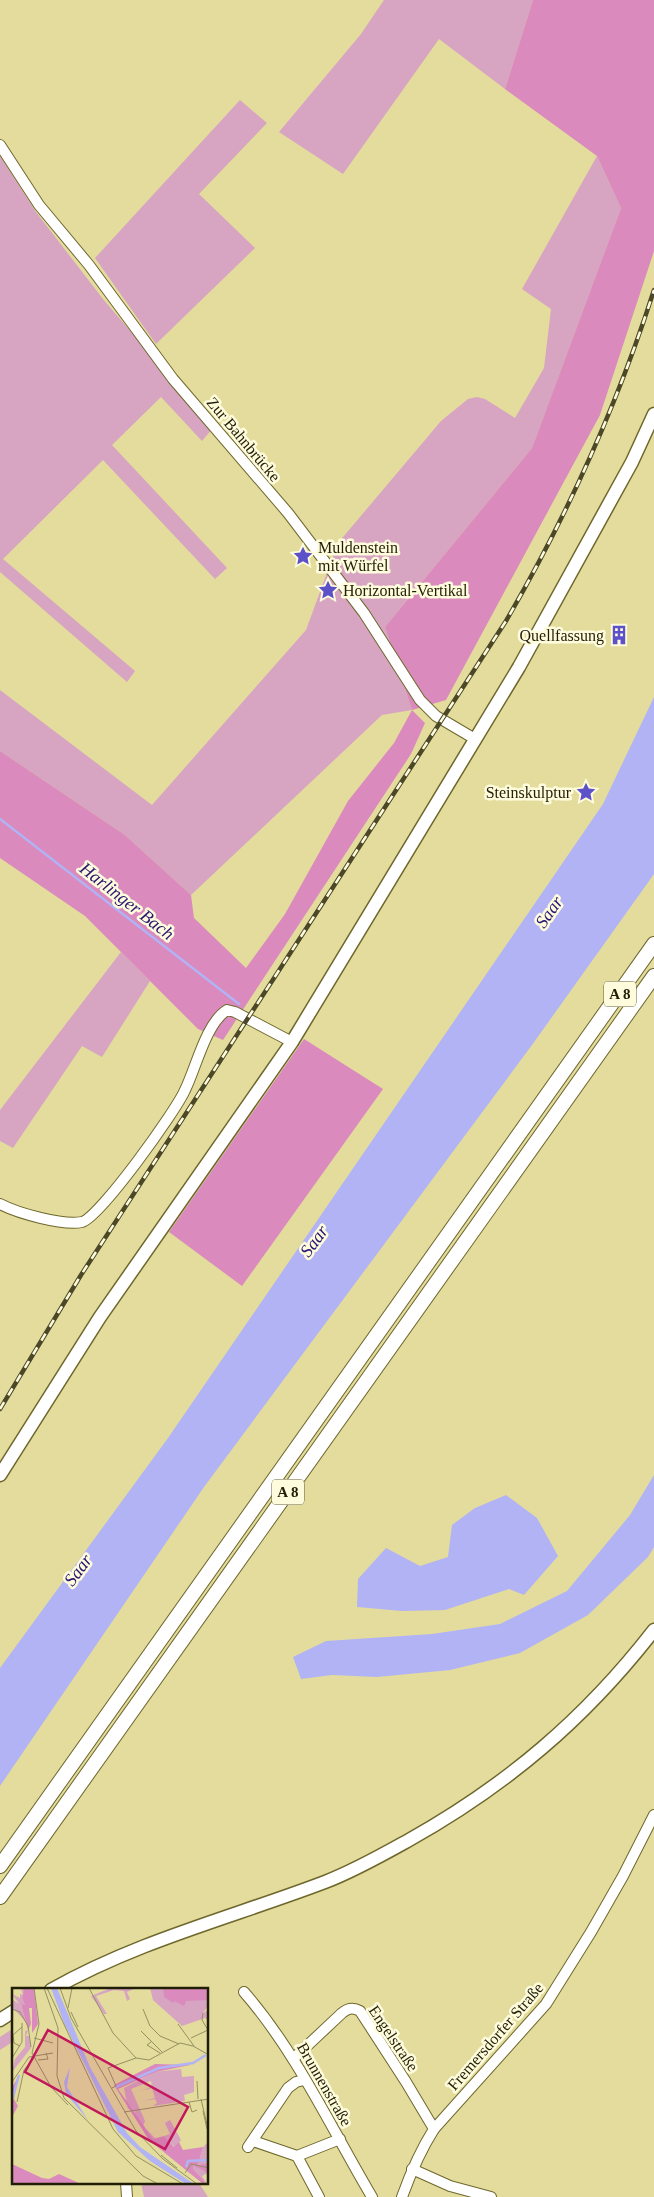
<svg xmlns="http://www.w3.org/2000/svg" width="654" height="2197" viewBox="0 0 654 2197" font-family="'Times New Roman',serif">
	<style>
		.green { fill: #d7a4c2 }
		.forest { fill: #da8abc }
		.water { fill: #b1b3f5 }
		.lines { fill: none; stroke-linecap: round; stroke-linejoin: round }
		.stream { stroke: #b1b3f5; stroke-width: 2.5 }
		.minor-casing { stroke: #6e672c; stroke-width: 12 }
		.major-casing { stroke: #6e672c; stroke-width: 15 }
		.highway-casing { stroke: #6e672c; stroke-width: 16 }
		.minor { stroke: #fff; stroke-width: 10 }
		.major { stroke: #fff; stroke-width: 12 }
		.highway { stroke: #fff; stroke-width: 14 }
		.rail-casing { stroke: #4b4727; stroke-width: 4.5 }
		.rail { stroke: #fffcdd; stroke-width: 2.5; stroke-dasharray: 8; stroke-linecap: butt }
		.labels { text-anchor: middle; stroke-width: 5; stroke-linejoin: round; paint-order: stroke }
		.shield { fill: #fffcdd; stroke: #646146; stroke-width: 1 }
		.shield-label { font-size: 15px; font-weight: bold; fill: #211e06 }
		.street-label { font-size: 16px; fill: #211e06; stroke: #fffcdd }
		.poi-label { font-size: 16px; fill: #211e06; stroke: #fffcdd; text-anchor: start }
		.water-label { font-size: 18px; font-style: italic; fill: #291672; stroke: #fffcdd }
		.inset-river { fill: none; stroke: #b1b3f5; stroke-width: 2.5 }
		.inset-road { fill: none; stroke: #959061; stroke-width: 1 }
		.view { fill: #c2185b; fill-opacity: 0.15; stroke: #c2185b; stroke-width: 2.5 }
		.inset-edge { fill: none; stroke: #211e06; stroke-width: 2.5 }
	</style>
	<rect width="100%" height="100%" fill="#e3dc9d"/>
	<g class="green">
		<path d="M384,0H533L505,89L439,39L343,174L279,132L361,34Z"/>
		<path d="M240,100L267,123L199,194L255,248L156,344L95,258Z"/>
		<path d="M0,156L36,212L103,299L213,428L202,441L161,397L112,445L227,568L215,579L103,460L3,559L135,671L127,682L0,572Z"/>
		<path d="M597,156L621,208L532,448L385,627L412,710L382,715L191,895L125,835L0,751V690L152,805L306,630L338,543L441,421L468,399L477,397L485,399L515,418L544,368L551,309L522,289Z"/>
		<path d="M121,952L150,981L102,1057L82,1046L13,1148L0,1141V1110Z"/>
		<path d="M14,2028V2041L0,2050V2037Z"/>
		<path d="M141,2183H199L208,2197H144Z"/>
	</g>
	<g class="forest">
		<path d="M533,0H654V251L600,415L446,700L412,710L425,723L411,754L223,1040L198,1029L85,916L0,858V751L125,835L191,895L194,918L246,968L285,914L348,801L394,743L412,710L385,627L532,448L621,208L597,156L505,89Z"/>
		<path d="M304,1039L383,1089L242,1286L169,1232Z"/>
	</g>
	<g class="water">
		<path d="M654,697V874L532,1045L204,1487L0,1786V1668L168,1438L603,804Z"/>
		<path d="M654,1475V1547L648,1557L588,1615L520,1653L450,1670L377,1677L332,1675L301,1679L293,1657L326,1641L432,1634L500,1624L567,1591L630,1515Z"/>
		<path d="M506,1495L537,1518L558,1556L524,1595L509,1589L445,1610L402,1611L357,1607L358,1579L386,1548L420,1566L448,1557L452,1525L475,1508Z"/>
	</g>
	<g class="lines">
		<path class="stream" d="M0,819L239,1004"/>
		<defs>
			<g id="minor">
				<path d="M0,145L39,205L89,265L173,379L288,513L364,613L420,700L436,716L475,739"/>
				<path d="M0,1204C17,1213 63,1226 82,1222C100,1217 176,1111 185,1090C196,1068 206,1023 227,1010L235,1012L292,1042"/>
				<path d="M244,1992C297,2053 331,2128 372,2197"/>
				<path d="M293,2059L342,2013C348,2008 353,2007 360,2011L406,2082L434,2129"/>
				<path d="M253,2141L297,2156L340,2139"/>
				<path d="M248,2147L288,2088L296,2082L304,2080"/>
				<path d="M297,2156L319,2197"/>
				<path d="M412,2169L450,2186L491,2197"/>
				<path d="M126,2183L127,2197"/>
				<path d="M402,2197C411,2172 420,2151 434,2129L546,2004L591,1932L623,1876L654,1815"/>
			</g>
			<g id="major">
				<path d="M0,1475L100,1317L292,1042L519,667L632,462L654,414"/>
				<path d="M51,1990C137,1941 233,1917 325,1882C354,1871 382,1855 409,1840C507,1785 585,1719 654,1630"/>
				<path d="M0,2020L14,2011"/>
			</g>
			<g id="highway">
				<path d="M0,1866L654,944"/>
				<path d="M0,1897L654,976"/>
			</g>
		</defs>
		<use href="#minor" class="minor-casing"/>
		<use href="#major" class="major-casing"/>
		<use href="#highway" class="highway-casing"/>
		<use href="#minor" class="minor"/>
		<use href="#major" class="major"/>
		<use href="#highway" class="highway"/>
		<defs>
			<path id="rail" d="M0,1409L81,1275L506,621C567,516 617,406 654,290"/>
		</defs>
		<use href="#rail" class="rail-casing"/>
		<use href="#rail" class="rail"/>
	</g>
	<defs>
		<symbol id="sight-bare" viewBox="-9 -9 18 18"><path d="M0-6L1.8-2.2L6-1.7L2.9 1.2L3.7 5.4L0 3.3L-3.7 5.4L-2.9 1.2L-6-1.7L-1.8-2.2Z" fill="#5d51c9" stroke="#fffcdd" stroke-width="2.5" paint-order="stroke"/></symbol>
		<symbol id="building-bare" viewBox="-9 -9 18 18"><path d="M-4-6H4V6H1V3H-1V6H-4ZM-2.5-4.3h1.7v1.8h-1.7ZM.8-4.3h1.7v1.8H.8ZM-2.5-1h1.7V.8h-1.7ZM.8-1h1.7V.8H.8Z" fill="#5d51c9" stroke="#fffcdd" stroke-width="2.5" paint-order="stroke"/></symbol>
	</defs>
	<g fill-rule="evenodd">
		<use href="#sight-bare" x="289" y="542" width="28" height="28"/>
		<use href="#sight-bare" x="314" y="576" width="28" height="28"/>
		<use href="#building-bare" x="605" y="621" width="28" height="28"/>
		<use href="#sight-bare" x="572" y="778" width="28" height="28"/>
	</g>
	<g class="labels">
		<g class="shield">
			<rect x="604" y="981.5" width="32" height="25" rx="4"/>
			<rect x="272" y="1479.5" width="32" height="25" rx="4"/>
		</g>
		<g class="shield-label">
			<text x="620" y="999">A 8</text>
			<text x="288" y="1497">A 8</text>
		</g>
		<g class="street-label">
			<text transform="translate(244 439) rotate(50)" y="6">Zur Bahnbrücke</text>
			<text transform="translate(495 2036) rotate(-49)" y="6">Fremersdorfer Straße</text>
			<text transform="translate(394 2038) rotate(56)" y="6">Engelstraße</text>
			<text transform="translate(325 2084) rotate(60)" y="6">Brunnenstraße</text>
		</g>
		<g class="poi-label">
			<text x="318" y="553">Muldenstein<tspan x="318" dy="18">mit Würfel</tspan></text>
			<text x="343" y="596">Horizontal-Vertikal</text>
			<text x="604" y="641" text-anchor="end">Quellfassung</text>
			<text x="571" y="798" text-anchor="end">Steinskulptur</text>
		</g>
		<g class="water-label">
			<text transform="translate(127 901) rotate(38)" y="6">Harlinger Bach</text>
			<text transform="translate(549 912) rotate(-55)" y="6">Saar</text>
			<text transform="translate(314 1241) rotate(-54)" y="6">Saar</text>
			<text transform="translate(78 1570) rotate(-54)" y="6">Saar</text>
		</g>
	</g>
	<g transform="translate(12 1988)">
		<rect width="196" height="196" fill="#e3dc9d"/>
		<path d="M9,0L14,1L10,10L13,17H9L14,34L0,19V11L7,16L0,6L8,10V6L11,7ZM99,0H124L115,4L118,11L115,13L112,3L102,2L84,8L95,26H92L79,8ZM138,0L196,4V18L191,25L196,22V32L193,30L170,38L141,12ZM16,42L14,48H17L19,60L0,84L3,71L13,59V43ZM169,81L170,89L182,88V104L172,107L173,113L141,118L145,115L143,111L131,113L143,110L140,100L128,103L140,99L139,93L119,101L133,133L131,138L145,152L141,151L128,137L122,122L116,121L112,100L143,84ZM158,132L169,152L163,159L152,148L158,146L153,135ZM196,154V175L187,177L196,185L190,188L195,196L181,181V177L186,178L191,159Z" fill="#d7a4c2"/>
		<path d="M13,0H22L26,36L20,45V20H17L19,36L16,42L9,16L13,17L10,10ZM151,0H196V12L174,13L172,18L162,13L161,15L152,9ZM143,76L178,77L144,84L106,101L141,151L152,148L162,159L167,154L171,162L191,159L186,177L196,175V185L181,177V181L195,196H191L137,152L102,97ZM7,87L2,111L6,118L0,129V100ZM0,176L30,190L37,191L47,186L69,196H0Z" fill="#da8abc"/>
		<path d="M39,0H45L78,79L115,145L128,159L182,196H174L138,173L106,144L52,35ZM58,79L55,99L76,132L54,106L52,94Z" fill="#b1b3f5"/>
		<path class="inset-river" d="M104,99L147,80L181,75L194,67M0,112L7,87M174,179L176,173L197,172"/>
		<path class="inset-road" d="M22,0L27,36L20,65L39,99L56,117M32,0L46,40L45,88L52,110L131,188L146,196M35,0L101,141L124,168L171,196M48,0L59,30L124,143L151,171L185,196M77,0L101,45L124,70L137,72L168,55L181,58L197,67M56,20L60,0M0,21L8,24L16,38L19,59M131,21L138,38L148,48L167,56M59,24L66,39M166,36L182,58M129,43L150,64M22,50L41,55M179,50L196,42L190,32L191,25M139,54L135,57L148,65M8,58L2,55L1,47L10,39M0,70L10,54V35M26,72L36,71L34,65M185,93L186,111M0,94L17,69L41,65M100,100L104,98L96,80L124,70M189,111L196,141M5,114L12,82L23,69M177,114L180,124L185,122M191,123L195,141M112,124L197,111M149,167L165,180M173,185L179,176L197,180"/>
		<path class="view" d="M36,42L176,119L153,161L13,84Z"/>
		<rect width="196" height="196" class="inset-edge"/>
	</g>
</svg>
